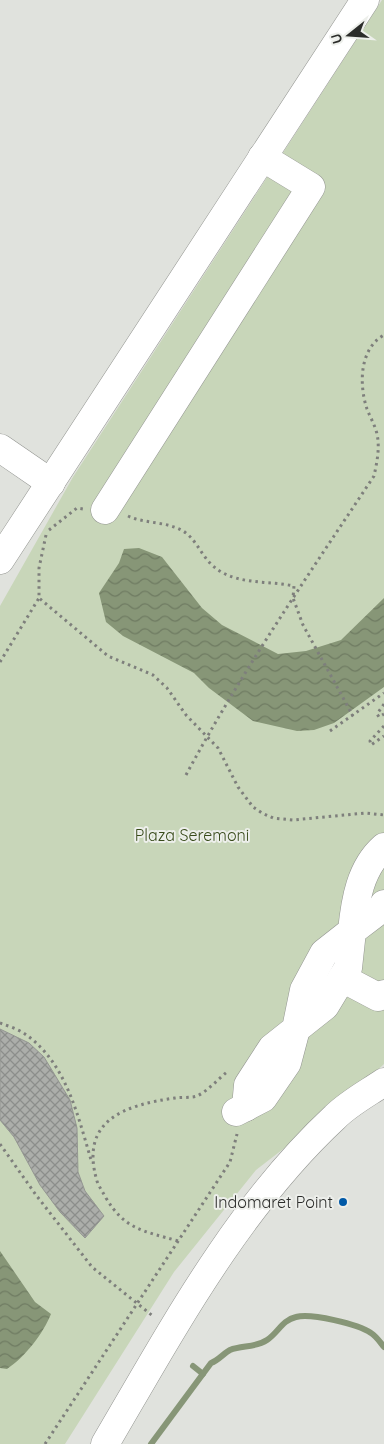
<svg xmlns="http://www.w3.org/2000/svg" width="384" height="1444" viewBox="0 0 384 1444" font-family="Quicksand,sans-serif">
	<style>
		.park { fill: #c8d6b9 }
		.water { fill: url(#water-waves) }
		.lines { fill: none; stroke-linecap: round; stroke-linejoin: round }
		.stream { stroke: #879677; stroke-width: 6 }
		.building { fill: url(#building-cross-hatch); stroke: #949692 }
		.minor-casing { stroke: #939591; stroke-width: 29 }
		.path { stroke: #7e7f7c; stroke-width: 3; stroke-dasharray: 2.5 4; stroke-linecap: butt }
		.minor { stroke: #fff; stroke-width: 28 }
		.poi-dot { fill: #0059a7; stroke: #edefeb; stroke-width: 2 }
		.labels { text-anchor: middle; stroke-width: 4; stroke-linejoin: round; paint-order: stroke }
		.park-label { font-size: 16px; fill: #384b1a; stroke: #edefeb }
		.poi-label { font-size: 16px; fill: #2b2c2a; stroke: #edefeb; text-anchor: end }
	</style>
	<defs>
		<pattern id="water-waves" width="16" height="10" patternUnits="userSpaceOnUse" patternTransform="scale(1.25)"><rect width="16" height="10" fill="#879677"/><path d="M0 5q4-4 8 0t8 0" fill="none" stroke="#6f7b62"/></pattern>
		<pattern id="building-cross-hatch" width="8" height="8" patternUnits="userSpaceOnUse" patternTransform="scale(1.25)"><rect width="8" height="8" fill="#acaeaa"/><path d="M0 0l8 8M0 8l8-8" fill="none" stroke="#8c8e8b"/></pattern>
	</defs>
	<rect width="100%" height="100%" fill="#e0e2dd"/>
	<path class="park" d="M382,0H384V1064L344,1102L256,1170L174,1272L65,1444H0V606L73,477Z"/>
	<g class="water">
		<path d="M139,548L162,557L202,608L222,625L278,654L306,651L341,640L384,598V687L334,723L314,730L297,731L253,721L209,688L194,673L123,636L106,622L99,593L119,563L124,549Z"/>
		<path d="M0,1251L35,1302L51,1314C43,1334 25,1357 7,1369L0,1368Z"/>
	</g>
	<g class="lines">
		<g class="stream">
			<path d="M193,1366L203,1374"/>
			<path d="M151,1444L211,1363C219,1360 224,1353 230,1350C242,1345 255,1348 267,1340C278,1333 282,1320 296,1317C311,1313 358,1324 371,1333C376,1336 380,1342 384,1347"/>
		</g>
	</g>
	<path class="building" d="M0,1029L29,1043L44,1057L70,1100L77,1128L78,1172L85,1191L104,1216L85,1238L60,1212L40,1185L14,1137L0,1120Z"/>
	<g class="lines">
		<defs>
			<g id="minor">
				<path d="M0,448L51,483"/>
				<path d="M105,510L311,187L262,157"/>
				<path d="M0,560L365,0"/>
				<path d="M342,978L378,997L384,994"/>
				<path d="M246,1107L248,1085L272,1048L296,1029L304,990L324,953L352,931C355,901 360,868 384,847"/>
				<path d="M236,1112L263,1098L287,1063L296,1029L325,1006L348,968L352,931L381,909L384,904"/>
				<path d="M105,1444C172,1330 237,1208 335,1117C349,1103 368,1093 384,1082"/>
			</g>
		</defs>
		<use href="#minor" class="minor-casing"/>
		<g class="path">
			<path d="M128,516C145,524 166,521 183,531C195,538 201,554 210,563C232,586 266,580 294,586L293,598L303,625L353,716"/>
			<path d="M49,530L77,508L83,509"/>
			<path d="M46,535L39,568V598L108,656L153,675L167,688L186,715L218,748L238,787L253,807L262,813L273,818L293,820L366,813L384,815"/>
			<path d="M0,662L39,598"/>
			<path d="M384,704L377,714L379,717L384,714"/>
			<path d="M384,726L370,741L371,745L384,736"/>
			<path d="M330,731L384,693"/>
			<path d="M186,775C242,671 309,574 374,476C377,462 380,448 377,434C375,425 370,417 367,409C359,385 359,349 384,335"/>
			<path d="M0,1023C8,1026 18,1029 25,1034C67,1063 78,1117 92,1163"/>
			<path d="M0,1144L36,1195L92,1267L154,1317"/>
			<path d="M178,1241C144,1231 125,1230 106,1198C103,1192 99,1187 97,1181C79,1120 125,1105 175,1098C182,1097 191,1098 197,1096C208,1091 218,1079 227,1072"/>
			<path d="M45,1444L230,1162L237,1134"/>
		</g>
		<use href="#minor" class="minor"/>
	</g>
	<circle class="poi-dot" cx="343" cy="1202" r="5"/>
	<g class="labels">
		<g class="park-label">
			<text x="192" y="841">Plaza Seremoni</text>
		</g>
		<g class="poi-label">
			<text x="333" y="1208">Indomaret Point</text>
		</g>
	</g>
	<g transform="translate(349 35) rotate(253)" stroke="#edefeb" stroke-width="4" paint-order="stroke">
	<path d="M0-4L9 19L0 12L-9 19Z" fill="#2b2c2a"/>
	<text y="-8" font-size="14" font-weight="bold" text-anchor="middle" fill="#2b2c2a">U</text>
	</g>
</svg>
